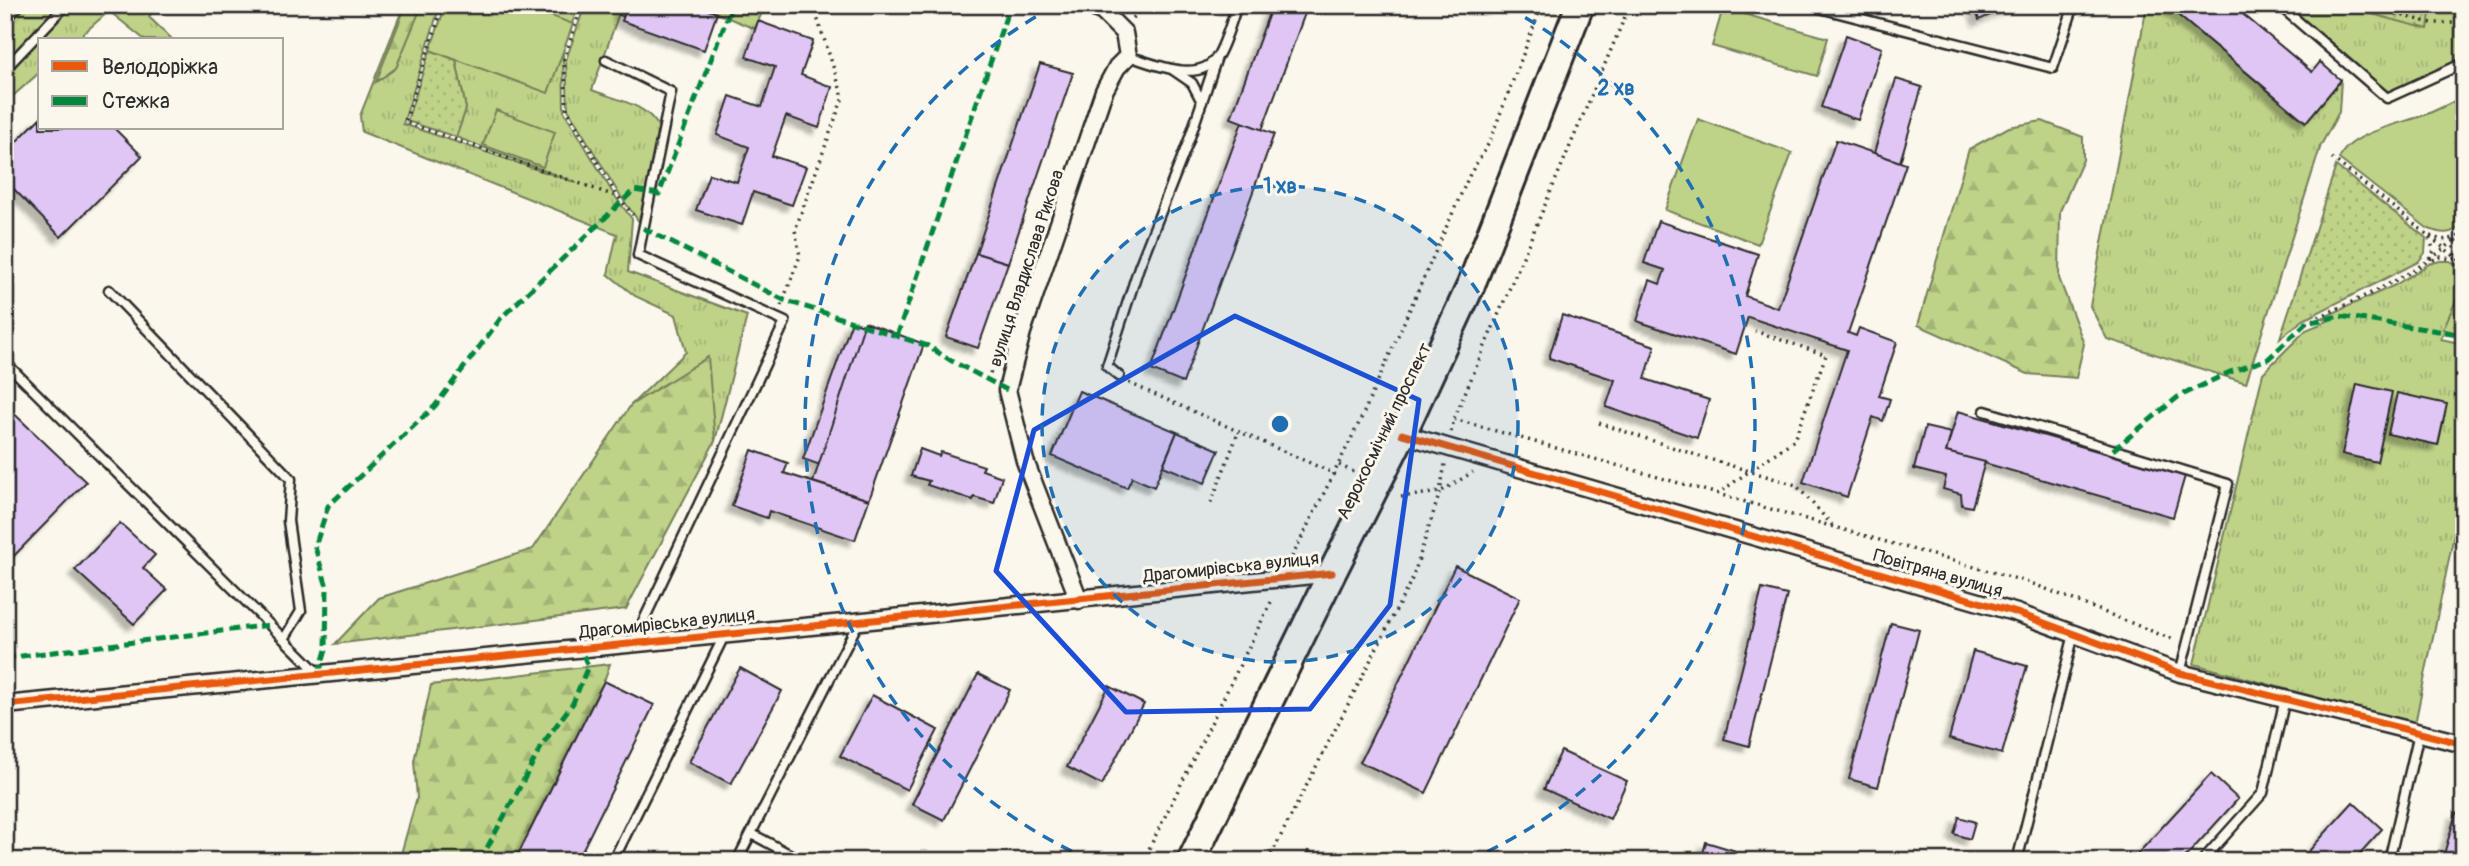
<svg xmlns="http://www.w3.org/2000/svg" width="2469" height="866" viewBox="0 0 2469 866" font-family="Pangolin,sans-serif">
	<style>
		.grass { fill: url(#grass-tufts); stroke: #747f5a; stroke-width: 2 }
		.forest { fill: url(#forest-firs); stroke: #747f5a; stroke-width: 2 }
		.park { fill: url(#park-dots); stroke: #747f5a; stroke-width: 2 }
		.pitch { fill: #bed388; stroke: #747f5a; stroke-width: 2 }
		.building { fill: #e0c6f5; stroke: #2b2b2b; stroke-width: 2; filter: url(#shadow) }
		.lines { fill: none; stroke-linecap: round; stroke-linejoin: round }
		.service-casing { stroke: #2b2b2b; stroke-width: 13 }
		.minor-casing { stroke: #2b2b2b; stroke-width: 21 }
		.trunk-casing { stroke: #2b2b2b; stroke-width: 32 }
		.path { stroke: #2b2b2b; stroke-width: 3.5; stroke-dasharray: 2 5; stroke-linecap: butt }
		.service { stroke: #fbf7ec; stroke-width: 8 }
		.minor { stroke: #fbf7ec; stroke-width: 16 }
		.trunk { stroke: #fbf7ec; stroke-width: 26 }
		.quiet { stroke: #00873e; stroke-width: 5; stroke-dasharray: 10 5; stroke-linecap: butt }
		.cycleway-casing { stroke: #fbf7ec; stroke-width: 11 }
		.cycleway { stroke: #e8590c; stroke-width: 7 }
		.marked { fill: none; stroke: #1d4ed8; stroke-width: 5; stroke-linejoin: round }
		.ring { fill: none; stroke: #1f6fb2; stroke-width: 3.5; stroke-dasharray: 12 9 }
		.labels { text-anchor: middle; stroke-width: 6; stroke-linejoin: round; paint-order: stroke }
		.street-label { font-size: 18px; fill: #2b2b2b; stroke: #fbf7ec }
		.centre { fill: #1f6fb2; stroke: #fbf7ec; stroke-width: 3.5 }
		.ring-label { font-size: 21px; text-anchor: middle; font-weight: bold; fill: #1f6fb2; stroke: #fbf7ec; stroke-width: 6; stroke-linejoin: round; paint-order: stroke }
	</style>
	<defs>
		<pattern id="grass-tufts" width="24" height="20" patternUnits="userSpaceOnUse" patternTransform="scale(1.75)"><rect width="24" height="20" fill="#bed388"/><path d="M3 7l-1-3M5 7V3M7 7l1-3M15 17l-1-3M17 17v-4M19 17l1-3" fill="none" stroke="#a3b576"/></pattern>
		<pattern id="forest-firs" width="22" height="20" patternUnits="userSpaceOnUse" patternTransform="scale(1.75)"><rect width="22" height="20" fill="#bed388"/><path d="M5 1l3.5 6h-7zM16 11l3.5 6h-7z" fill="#a3b576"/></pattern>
		<pattern id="park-dots" width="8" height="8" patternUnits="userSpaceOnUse" patternTransform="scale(1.75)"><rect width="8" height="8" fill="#bed388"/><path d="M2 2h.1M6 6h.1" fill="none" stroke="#a3b576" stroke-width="1.8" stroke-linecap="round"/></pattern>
		<filter id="shadow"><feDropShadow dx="-6" dy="6" stdDeviation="2" flood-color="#0004"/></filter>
	</defs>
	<rect width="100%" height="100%" fill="#fbf7ec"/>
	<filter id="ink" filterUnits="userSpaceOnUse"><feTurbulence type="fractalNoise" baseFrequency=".0143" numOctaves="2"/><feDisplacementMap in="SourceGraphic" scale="14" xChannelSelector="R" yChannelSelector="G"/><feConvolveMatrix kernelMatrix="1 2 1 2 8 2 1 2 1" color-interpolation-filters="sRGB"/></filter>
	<g filter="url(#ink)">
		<g class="grass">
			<path d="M5,5H156L149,17L173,40H145L109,11L76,40H40V72L5,103Z"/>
			<path d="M404,5H440L403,124L577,183L456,137L466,109L456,60L430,50L446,5H579L563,47L564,111L614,195L632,219L628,272L747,316L715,441L631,405L686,352L676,315L635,296L608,274L617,234L362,132L360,116Z"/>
			<path d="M585,5H622L592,90C614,99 648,104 659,128L640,223L619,194L568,109L566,60Z"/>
			<path d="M697,5H765L755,29Z"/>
			<path d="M2147,5H2166L2305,122L2341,80L2339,112L2321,145L2246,383L2107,339L2090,306Z"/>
			<path d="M2279,5H2464V63L2387,98Z"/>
			<path d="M2440,261H2450L2464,269V283L2441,339L2464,344V486L2415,724L2194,664L2263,373L2306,330L2330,320L2322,318L2395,285L2429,264Z"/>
		</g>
		<g class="forest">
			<path d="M406,5H422L396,68L376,82Z"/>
			<path d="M2042,121L2083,137V160L2060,211L2059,278L2084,344L2076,378L2028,374L1918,325L1969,149L2009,127Z"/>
			<path d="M708,357L715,441L626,609L335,644L379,598L533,549L631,405Z"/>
			<path d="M610,664L604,681L515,861H399L417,797L414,761L431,685Z"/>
		</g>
		<g class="park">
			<path d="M2354,5H2431L2428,29L2353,9Z"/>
			<path d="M430,50L456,60L466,109L456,137L407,121Z"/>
			<path d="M2336,166L2426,238L2425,253L2418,262L2303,320L2280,338Z"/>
			<path d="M2464,283V335L2443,329Z"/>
		</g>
		<g class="pitch">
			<path d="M446,5H522L573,24L548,93L430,50Z"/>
			<path d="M1723,8L1828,38L1817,76L1712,46Z"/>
			<path d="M2464,96V224C2450,235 2443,235 2427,228L2339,159C2348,133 2401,124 2424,115C2438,110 2451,103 2464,96Z"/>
			<path d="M496,110L555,132L543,167L483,145Z"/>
			<path d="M1698,119L1792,153L1758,244L1665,210Z"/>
		</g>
		<g class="building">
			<path d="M5,5H27L5,28Z"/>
			<path d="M622,5H706L712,8L699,44L619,15Z"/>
			<path d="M628,5H695L717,13L704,50L622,21Z"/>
			<path d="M1272,5H1308L1262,130L1231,118Z"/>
			<path d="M1974,5H2013L1979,20Z"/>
			<path d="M2166,5H2245L2249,9L2244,15L2312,72L2320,62L2341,80L2306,122Z"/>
			<path d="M758,21L813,41L801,75L832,87L819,128L786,116L772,156L806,167L792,205L753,192L742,225L696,210L709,174L737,182L749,147L717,135L730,96L762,107L775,67L746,57Z"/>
			<path d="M1846,35L1882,48L1858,120L1821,107Z"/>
			<path d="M1040,64L1073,73L1008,263L976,253Z"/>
			<path d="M1896,79L1922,87L1900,162L1874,153Z"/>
			<path d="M40,118V128H114L142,156L61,237L5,180V153Z"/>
			<path d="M1242,122L1274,134L1183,383L1151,370Z"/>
			<path d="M1836,140L1906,164L1848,333L1856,336L1859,328L1897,342L1879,396L1890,399L1883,421L1873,417L1847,497L1803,482L1847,350L1748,317L1736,354L1637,321L1650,280L1660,284L1665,270L1644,263L1658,221L1758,254L1745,296L1778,308Z"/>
			<path d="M976,253L1008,263L978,348L946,337Z"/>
			<path d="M1562,315L1655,346L1645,379L1709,400L1697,438L1606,407L1615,380L1549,358Z"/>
			<path d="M852,321L909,341L860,479L803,459Z"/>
			<path d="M865,322L924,344L869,500L813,482Z"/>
			<path d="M2357,384L2392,392L2377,462L2342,454Z"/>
			<path d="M1079,391L1177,432L1154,487L1132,477L1127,488L1052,456Z"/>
			<path d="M2397,393L2447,404L2438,445L2388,434Z"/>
			<path d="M5,405L86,482L5,565Z"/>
			<path d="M1958,411L2185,476L2173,517L1946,452Z"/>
			<path d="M1925,427L1951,433L1946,452L1985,462L1972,507L1962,505L1961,494L1943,489L1946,477L1914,469Z"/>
			<path d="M1177,432L1219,450L1205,483L1163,466Z"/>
			<path d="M920,449L939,456L941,452L984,466L982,470L1002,477L994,503L974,497L973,500L927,485L929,481L911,476Z"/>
			<path d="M752,450L788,463L784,473L869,500L855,540L769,511L767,518L732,506Z"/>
			<path d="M120,523L155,555L143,568L167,590L134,624L75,570Z"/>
			<path d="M1455,566L1520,598L1426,793L1360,762Z"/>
			<path d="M1762,589L1787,595L1749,746L1724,739Z"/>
			<path d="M1891,623L1919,630L1878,787L1849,779Z"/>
			<path d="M1973,651L2027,666L2002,754L1949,739Z"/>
			<path d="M740,668L782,691L731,784L689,762Z"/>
			<path d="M978,674L1010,690L944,820L912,804Z"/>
			<path d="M604,681L654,705L577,861H515Z"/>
			<path d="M1109,686L1144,704L1102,785L1067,767Z"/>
			<path d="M872,695L938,730L907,790L840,756Z"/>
			<path d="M1561,751L1627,781L1610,819L1544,789Z"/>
			<path d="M2211,774L2238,799L2182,861H2131Z"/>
			<path d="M2353,802L2382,829L2353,861H2300Z"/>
			<path d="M2456,813L2464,815V861H2442Z"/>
			<path d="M1959,817L1975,822L1970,839L1954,834Z"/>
			<path d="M1706,842L1736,851L1733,861H1701Z"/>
			<path d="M1308,851L1326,861H1303Z"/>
			<path d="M640,852L657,861H636Z"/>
		</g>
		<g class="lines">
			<defs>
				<g id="service">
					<path d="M1808,5L2053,68L2074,5"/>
					<path d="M2279,5L2387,98L2464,63"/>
					<path d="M1128,56C1152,63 1199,85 1217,57C1226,42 1231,22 1237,5"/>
					<path d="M606,60L671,92L638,255L785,322L633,643"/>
					<path d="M5,69L66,5"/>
					<path d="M1173,70L1192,83L1202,102"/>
					<path d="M109,290L291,479L288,521L301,611L284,639"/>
					<path d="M5,362L318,673"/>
					<path d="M1119,376L1107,366L1139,267L1189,140L1216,60"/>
					<path d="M1985,411L2228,484L2180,673"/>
					<path d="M752,834L802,861"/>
					<path d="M613,861L724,636"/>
					<path d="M737,861L858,623"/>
					<path d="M2017,861L2074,634"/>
					<path d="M2202,861L2263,793L2285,699"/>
					<path d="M2389,861L2419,733"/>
				</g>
				<g id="minor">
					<path d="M1402,434L2017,613L2180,673L2464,744"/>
					<path d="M1079,600L1025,461L1007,390L1022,332L1104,91L1117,67L1128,56L1124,33L1103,12L1089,5"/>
					<path d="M5,705C447,661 890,620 1332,573"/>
				</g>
				<path id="trunk" d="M1191,861L1332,573L1402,434L1471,285L1580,5"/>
			</defs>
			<use href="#service" class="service-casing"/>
			<use href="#minor" class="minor-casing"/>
			<use href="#trunk" class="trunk-casing"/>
			<g class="path">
				<path d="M443,5L405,122L618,197"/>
				<path d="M582,5L564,59L567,110L616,194L633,215"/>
				<path d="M2362,5L2432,23H2464"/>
				<path d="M1133,18L1147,5"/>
				<path d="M2332,158L2464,264"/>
				<path d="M2430,236L2442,240L2456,238"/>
				<path d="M2455,255L2453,251L2456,240"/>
				<path d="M2429,259L2434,251L2429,238"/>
				<path d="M2433,260L2441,257L2457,260"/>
				<path d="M781,306L800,256L795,230L843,97L813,5"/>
				<path d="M2306,323C2361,297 2420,275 2464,231"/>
				<path d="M988,380L995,357"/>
				<path d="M1129,383L1335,474"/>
				<path d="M1454,419L2031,583L2174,640"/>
				<path d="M1599,423L1699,456L1796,485L1832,525"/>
				<path d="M1451,432L1454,419L1630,5"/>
				<path d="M1339,465L1356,473"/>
				<path d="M1717,494L1794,440L1826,355L1755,331"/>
				<path d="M1401,497L1440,492L1473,472"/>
				<path d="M1211,503L1238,433"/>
				<path d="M1292,557L1360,421L1470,174L1489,143L1542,5"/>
				<path d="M1143,861L1272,600"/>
				<path d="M1268,861L1413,577L1440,492L1445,464"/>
			</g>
			<use href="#service" class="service"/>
			<use href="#minor" class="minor"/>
			<use href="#trunk" class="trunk"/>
			<g class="quiet">
				<path d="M643,228L784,300L928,346L950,360L1007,390"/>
				<path d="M897,336L1010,5"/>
				<path d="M2113,450L2178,397L2230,372L2268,359L2306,323L2340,316L2464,335"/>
				<path d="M5,658L270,625"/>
				<path d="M319,674L326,650L327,587L315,547L328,506L435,406L501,318L634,190L659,194L732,5"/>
				<path d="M480,861L544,742L573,703L588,666L580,648"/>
			</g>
			<defs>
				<g id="cycleway">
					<path d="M1402,434L2017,613L2180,673L2464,744"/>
					<path d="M5,705C447,661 890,620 1332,573"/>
				</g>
			</defs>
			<use href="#cycleway" class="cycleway-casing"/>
			<use href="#cycleway" class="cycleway"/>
		</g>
	</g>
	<path class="marked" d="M1235,316L1419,400L1390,605L1310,709L1126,712L996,571L1034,430Z"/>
	<circle cx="1280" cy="424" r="238" fill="#1f6fb2" fill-opacity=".12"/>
	<g class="ring">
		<circle cx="1280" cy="424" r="238"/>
		<path d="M1091 860A475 475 0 0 1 1053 7M1507 7A475 475 0 0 1 1469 860"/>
	</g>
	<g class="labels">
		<g class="street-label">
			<text transform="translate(1026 268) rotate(-72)" y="6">вулиця Владислава Рикова</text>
			<text transform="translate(1384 431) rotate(-64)" y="6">Аерокосмічний проспект</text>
			<text transform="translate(1231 567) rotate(-6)" y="6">Драгомирівська вулиця</text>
			<text transform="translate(1938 573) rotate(16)" y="6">Повітряна вулиця</text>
			<text transform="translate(667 623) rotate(-6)" y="6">Драгомирівська вулиця</text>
		</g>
	</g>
	<circle cx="1280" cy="424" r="10" class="centre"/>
	<g class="ring-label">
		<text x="1616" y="95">2 хв</text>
		<text x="1280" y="193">1 хв</text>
	</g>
	<rect width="2469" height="866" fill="none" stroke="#fbf7ec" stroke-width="28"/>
	<rect x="14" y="14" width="2441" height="838" fill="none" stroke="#2b2b2b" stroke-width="2.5" filter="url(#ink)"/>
	<rect x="38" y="38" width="245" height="91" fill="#fbf7ec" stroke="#a8a59f" stroke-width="2"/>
	<rect x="52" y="61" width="35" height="10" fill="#e8590c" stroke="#a8a59f" stroke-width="2"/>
	<text x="102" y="74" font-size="21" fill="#2b2b2b">Велодоріжка</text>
	<rect x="52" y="96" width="35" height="10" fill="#00873e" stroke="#a8a59f" stroke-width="2"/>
	<text x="102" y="108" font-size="21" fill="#2b2b2b">Стежка</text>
</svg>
